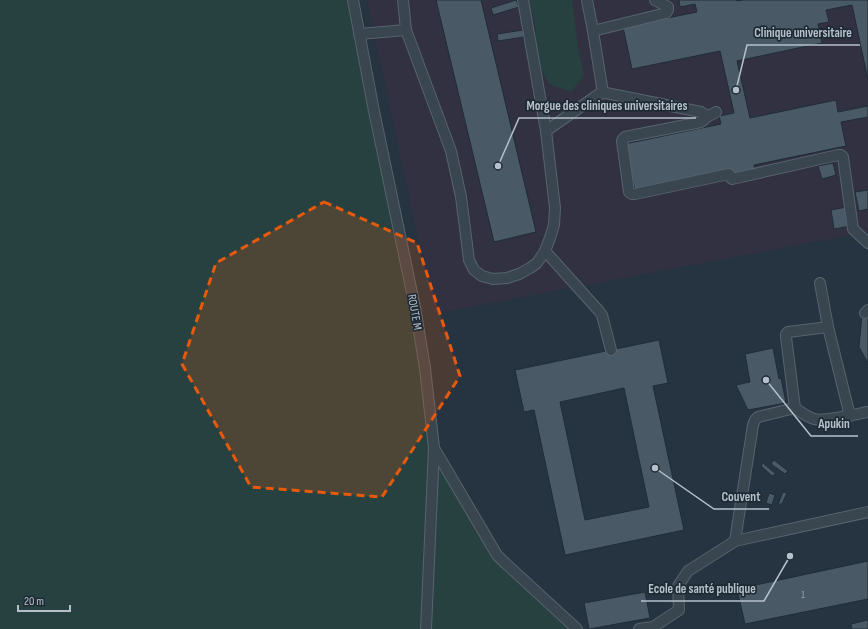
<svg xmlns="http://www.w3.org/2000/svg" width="868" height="629" viewBox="0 0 868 629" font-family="'Sofia Sans Condensed',sans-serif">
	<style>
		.medical { fill: #313141 }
		.green { fill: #274141 }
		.building { fill: #495a66; stroke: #202d37; fill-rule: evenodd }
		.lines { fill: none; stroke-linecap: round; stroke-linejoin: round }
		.service-casing { stroke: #57636e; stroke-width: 12 }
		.service { stroke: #394650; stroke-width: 10 }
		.marked { fill: #e8590c; fill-opacity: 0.2; stroke: #e8590c; stroke-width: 3; stroke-dasharray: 8 5; stroke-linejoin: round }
		.labels { text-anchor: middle; stroke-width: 3.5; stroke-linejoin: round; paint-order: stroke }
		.number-label { font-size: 10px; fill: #9aa6b2 }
		.street-label { font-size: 12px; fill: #b5c0cb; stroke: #1e2b35 }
		.leader { fill: none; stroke: #b5c0cb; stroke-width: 1.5 }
		.callout-dot { fill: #b5c0cb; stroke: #1e2b35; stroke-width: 1.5 }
		.callout-label { font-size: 13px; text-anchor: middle; font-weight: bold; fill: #b5c0cb; stroke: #1e2b35; stroke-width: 3.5; stroke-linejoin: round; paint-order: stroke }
	</style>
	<rect width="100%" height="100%" fill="#253440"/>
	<path class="medical" d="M367,0H868V232L434,314Z"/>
	<g class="green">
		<path d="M0,0H353L403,249L434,448L503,561L576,629H0Z"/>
		<path d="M529,0H572L578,47L584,75L571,92L549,84L536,59V29Z"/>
	</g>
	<g class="building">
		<path d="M436,0H481L536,232L494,242Z"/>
		<path d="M516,0L519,7L493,15L491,8Z"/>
		<path d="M679,0H736L737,1L743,0H868V80L852,5L826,10L829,22L818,24L822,43L737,61L750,118L836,100L838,112L868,106V117L841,122L846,146L754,165L755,171L733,175L732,170L635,190L625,144L721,124L719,116L734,113L720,51L632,69L623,27L697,12L695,4L680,7Z"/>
		<path d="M523,30L524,37L498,41L497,34Z"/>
		<path d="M833,163L836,175L822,179L818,166Z"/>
		<path d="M868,190V209L859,211L855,192Z"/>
		<path d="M852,206L856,225L834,229L831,210Z"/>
		<path d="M862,315H868V363L859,347Z"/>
		<path d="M659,340L668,383L653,386L684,530L565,555L534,410L524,412L515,370ZM624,388L649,507L585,520L560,402Z"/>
		<path d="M773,348L779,379L781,378L786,403L748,410L736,385L750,382L745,354Z"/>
		<path d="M774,460L788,471L785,474L771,464Z"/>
		<path d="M763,463L776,474L772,476L761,466Z"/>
		<path d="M783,492L787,493L782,504H778Z"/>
		<path d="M769,493L775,495L772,505L766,503Z"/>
		<path d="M868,561V599L745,624L737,589Z"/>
		<path d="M645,592L650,618L589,629L584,603Z"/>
		<path d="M868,620V629H852L851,624Z"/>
	</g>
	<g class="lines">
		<defs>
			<g id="service">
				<path d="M353,0L374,111L415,307L425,368L434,448L426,629"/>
				<path d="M403,0L406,30"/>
				<path d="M587,0L593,31L603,93"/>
				<path d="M593,31L666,13L668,10V7L655,0"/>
				<path d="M359,34L406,30L451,151L461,197L469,260L474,270L482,276L493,279L507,278L519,274L530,268L537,263L545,251L550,238L554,225L555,208L546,131L523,0"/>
				<path d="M716,112L705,118L704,120L701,122L625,137L623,139L622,141L629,192L632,194H635L729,174L730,175L731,178L732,179L838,155H841L843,157L853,229L868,243"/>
				<path d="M546,131L599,94L606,93L701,112L704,114L705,118"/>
				<path d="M545,251L599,311L602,315L611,350"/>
				<path d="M820,283L828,327L850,416"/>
				<path d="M865,313L868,310"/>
				<path d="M828,327L788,332L786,334V337L795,408C801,412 807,417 814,419C825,422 856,414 868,412"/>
				<path d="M434,448L497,555L503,561L577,629"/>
				<path d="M735,541L753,425L755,420L758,417L795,408"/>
				<path d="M639,629L653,627L679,610L678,586L688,571L729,545L735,541L744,539L868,512"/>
			</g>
		</defs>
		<use href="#service" class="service-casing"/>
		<use href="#service" class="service"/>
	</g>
	<path class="marked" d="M324,202L417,243L460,376L382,497L251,487L182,364L216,263Z"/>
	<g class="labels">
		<g class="number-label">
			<text x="803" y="598">1</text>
		</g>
		<g class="street-label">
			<text transform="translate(415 312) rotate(80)" y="4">ROUTE M</text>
		</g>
	</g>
	<path class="leader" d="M736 90L747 45H860M498 166L519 118H696M766 380L811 436H858M655 468L714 509H769M790 556L764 601H641"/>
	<g class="callout-dot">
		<circle cx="736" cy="90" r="4"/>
		<circle cx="498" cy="166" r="4"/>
		<circle cx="766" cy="380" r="4"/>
		<circle cx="655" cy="468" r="4"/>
		<circle cx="790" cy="556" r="4"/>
	</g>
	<g class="callout-label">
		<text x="803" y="37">Clinique universitaire</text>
		<text x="607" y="110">Morgue des cliniques universitaires</text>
		<text x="834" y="428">Apukin</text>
		<text x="741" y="501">Couvent</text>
		<text x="702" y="593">Ecole de santé publique</text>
	</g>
	<path d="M18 605v6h52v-6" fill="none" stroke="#b5c0cb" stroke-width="2"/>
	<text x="24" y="605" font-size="12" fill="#b5c0cb" stroke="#1e2b35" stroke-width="3" paint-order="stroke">20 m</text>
</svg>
